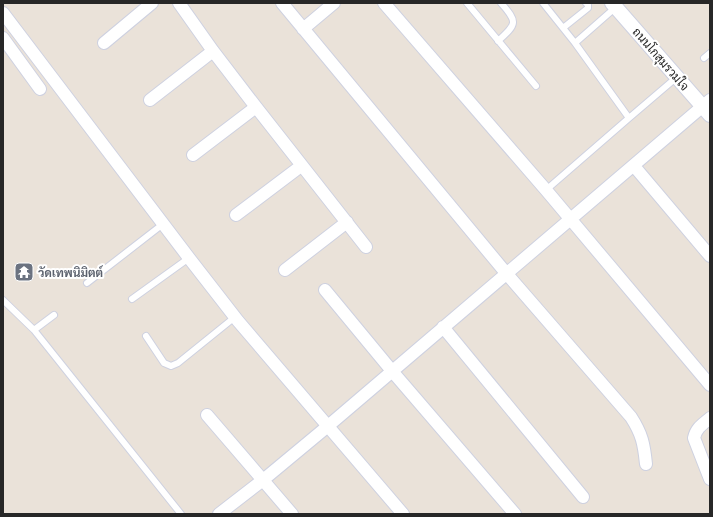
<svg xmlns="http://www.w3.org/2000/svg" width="713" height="517" viewBox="0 0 713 517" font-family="Cabin,Sarabun,sans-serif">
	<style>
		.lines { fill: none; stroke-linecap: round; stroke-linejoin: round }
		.service-casing { stroke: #ced1e0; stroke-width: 8 }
		.minor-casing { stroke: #ced1e0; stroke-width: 14 }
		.tertiary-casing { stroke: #ced1e0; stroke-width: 16 }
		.service { stroke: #fff; stroke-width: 6 }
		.minor { stroke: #fff; stroke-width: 12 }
		.tertiary { stroke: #fff; stroke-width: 14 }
		.labels { text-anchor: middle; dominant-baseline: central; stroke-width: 4; stroke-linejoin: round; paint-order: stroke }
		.street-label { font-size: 12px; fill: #272727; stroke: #fff }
		.worship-label { font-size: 12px; font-weight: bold; fill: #5b616d; stroke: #fff; text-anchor: start }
	</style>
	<rect width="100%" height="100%" fill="#eae2d9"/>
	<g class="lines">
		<g class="service-casing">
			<path id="service" d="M467,3l69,83
				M543,3l32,40
				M616,7l-41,36 54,75 48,-41
				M563,28l25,-20v-3l-2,-2
				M498,41c19,-17 20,-19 3,-38
				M704,58l6,-5
				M546,190l83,-72
				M87,283l76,-59
				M132,299l57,-41
				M3,300l31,30 147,184
				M34,330l20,-15
				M146,336l18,27 7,3 7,-3 57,-46"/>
		</g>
		<g class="minor-casing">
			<path id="minor" d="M179,3l34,48 43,56 110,140
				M282,3l224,270 125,144c11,17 13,27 15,47
				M384,3l162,187 164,195
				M3,13l186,245 49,63 165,193
				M303,29l31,-26
				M3,38l37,51
				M104,43l48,-40
				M150,100l63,-49
				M193,155l63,-48
				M634,166l76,90
				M236,215l65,-49
				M285,270l62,-48
				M325,290l67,81 123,143
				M443,327l140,170
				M207,415l85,99
				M710,418c-7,6 -14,10 -16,20l16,41
				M219,514l44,-34 65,-54 382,-326"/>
		</g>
		<g class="tertiary-casing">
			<path id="tertiary" d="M612,3l98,112"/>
		</g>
		<use href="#service" class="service"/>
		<use href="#minor" class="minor"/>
		<use href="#tertiary" class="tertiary"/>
	</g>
	<defs>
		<g id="temple-square" transform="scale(1)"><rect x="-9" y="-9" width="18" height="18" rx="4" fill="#6b7280" stroke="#fff"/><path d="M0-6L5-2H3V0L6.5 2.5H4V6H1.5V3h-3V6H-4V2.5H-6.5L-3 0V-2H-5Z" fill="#fff"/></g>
	</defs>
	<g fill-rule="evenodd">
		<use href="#temple-square" x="24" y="272"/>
	</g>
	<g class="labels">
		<g class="street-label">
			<text transform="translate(661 59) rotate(49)">ถนนโกสุมรวมใจ</text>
		</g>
		<g class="worship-label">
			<text x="38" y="272">วัดเทพนิมิตต์</text>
		</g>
	</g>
	<rect width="713" height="517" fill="none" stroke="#272727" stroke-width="8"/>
</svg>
